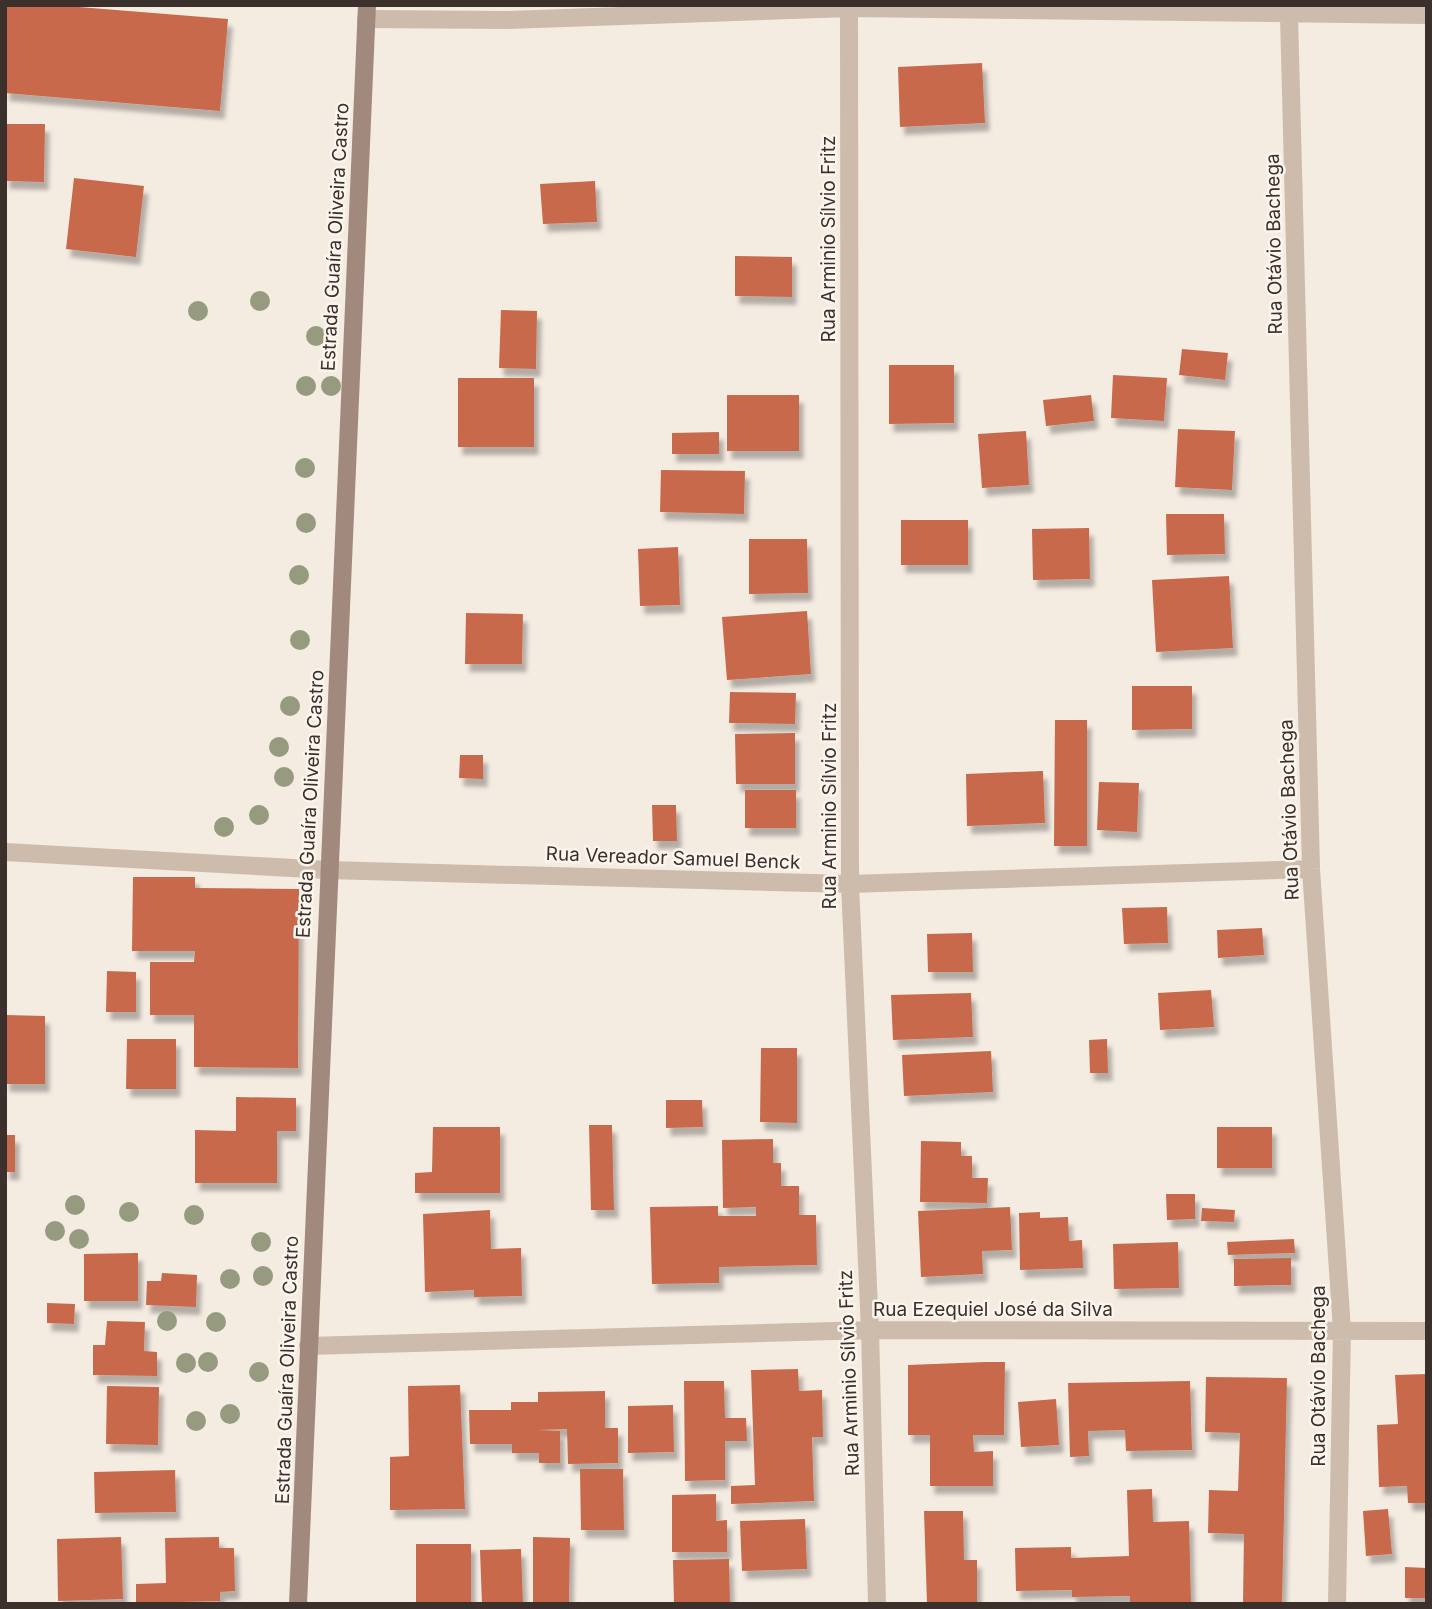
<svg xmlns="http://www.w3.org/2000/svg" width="1432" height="1609" viewBox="0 0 1432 1609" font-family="Inter,sans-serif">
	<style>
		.building { fill: #c8694b; filter: url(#shadow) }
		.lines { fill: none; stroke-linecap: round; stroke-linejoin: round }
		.street { stroke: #cdbbac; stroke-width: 18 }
		.secondary { stroke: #a18a7d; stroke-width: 18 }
		.tree { fill: #969b7f }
		.labels { text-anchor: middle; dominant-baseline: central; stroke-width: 5; stroke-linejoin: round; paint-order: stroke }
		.street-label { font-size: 19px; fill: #3b302b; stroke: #fbf5ee }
	</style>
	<defs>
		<filter id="shadow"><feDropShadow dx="4.5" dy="8" stdDeviation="2" flood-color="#0004"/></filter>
	</defs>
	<rect width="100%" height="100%" fill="#f4ebe1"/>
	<path class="building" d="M5,5h49l174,14 -8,92 -215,-18z
		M982,63l3,60 -85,4 -2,-60z
		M5,124h40l-1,58 -39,-1z
		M74,178l70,8 -8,71 -70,-8z
		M595,181l2,41 -54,2 -3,-40z
		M735,256l57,1v40l-57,-1z
		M501,310l36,1 -1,58 -37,-1z
		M1182,349l46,4 -3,27 -46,-5z
		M889,365h65v58l-65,1z
		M1113,375l54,3 -3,43 -53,-3z
		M458,378h76v69h-76z
		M727,395h72v56h-72z
		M1091,395l3,26 -48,5 -3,-26z
		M1178,429l57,2 -3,59 -57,-3z
		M1026,431l3,54 -47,3 -4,-54z
		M719,432v22h-47v-21z
		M661,470l84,1 -1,43 -84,-2z
		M1166,514h58l1,40 -58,1z
		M901,520h67v45h-67z
		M1089,528l1,51 -57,1 -1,-51z
		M749,539h58l1,54 -59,1z
		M678,547l2,58 -40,1 -2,-57z
		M1229,576l4,72 -77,4 -4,-72z
		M807,611l4,63 -84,6 -5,-63z
		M466,613l57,1 -1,50h-57z
		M1132,686h60v43l-60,1z
		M730,692l66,1 -1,31 -66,-1z
		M1055,720h32v126h-33z
		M795,733v51h-59l-1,-50z
		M460,755h23v24l-24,-1z
		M1043,771l2,52 -78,3 -1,-52z
		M1099,782l40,1 -2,49 -40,-2z
		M745,790h51v38h-51z
		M652,805h24l1,36h-24z
		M133,877h62v11l104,1 -1,179 -104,-1v-52h-44v-53h44l1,-11h-63z
		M1167,907l1,36 -44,1 -2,-36z
		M1262,928l2,27 -46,3 -1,-28z
		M972,933l1,39h-45l-1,-38z
		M107,971l29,1v40h-30z
		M1211,990l3,37 -54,3 -2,-37z
		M971,993l2,44 -80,3 -2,-45z
		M5,1015l40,1v68h-40z
		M127,1039h49v50h-50z
		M1107,1039l1,34h-18l-1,-33z
		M761,1048h36v75l-37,-1z
		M991,1051l2,41 -89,4 -2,-41z
		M236,1097l60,1v33h-19v52h-82v-53l41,1z
		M666,1100h36l1,27 -37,1z
		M589,1125h23l2,85h-23z
		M433,1127h67v66h-85v-20l17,-1z
		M1217,1127h55v41h-55z
		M5,1135h10v37h-10z
		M773,1139v24h8v23h18v29h17l1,50 -98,2v16l-67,1 -2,-77 68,-1v10h38v-9l-33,1 -1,-68z
		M921,1141l40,1v14h11v22h16l-1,25 -67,-1z
		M1166,1194h29v25l-28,1z
		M1010,1207l2,43 -30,1 1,23 -62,3 -3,-66z
		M1202,1208l33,2 -1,12 -33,-1z
		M490,1210l1,39 30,-1 1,48 -48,1v-7l-49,2 -2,-78z
		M1040,1212v6l28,-1 1,24 13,-1 1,28 -63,2 -1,-57z
		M1294,1239l1,14 -67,2 -1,-13z
		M1178,1242l1,46 -65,1 -1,-45z
		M138,1253v48h-54v-47z
		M1291,1258v27l-57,1v-27z
		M162,1273l35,2 -1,32 -50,-2 1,-24h14z
		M47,1303l28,1 -1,20 -27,-1z
		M107,1321l38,1 -1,29 13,1v24l-64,-1v-30h12z
		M986,1362h19l-1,73h-31l1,17 19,-1v35h-63v-51h-22v-70z
		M798,1369l1,22 23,-1 1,47h-11l2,64 -83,3v-18l24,-1 -4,-115z
		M1427,1374v129h-19l-1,-17 -28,1 -2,-62 21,-1 -3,-49z
		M1206,1377l81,1 -5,226h-39l1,-70 -36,-1 1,-43 29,1 2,-58 -35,-1z
		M684,1381h40l1,37h21l1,23h-22v39l-40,1z
		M1190,1381l2,69 -66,1 -1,-21 -37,1 1,25 -19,1 -2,-74z
		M460,1385l5,124 -75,1v-53l19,-1 -1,-70z
		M107,1386l52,1 -1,58 -52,-1z
		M605,1391v37h13v35l-50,1 -1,-35 -29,1 22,1v32h-21v-10h-27v-9h-42l-1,-34h42v-8h27v-10z
		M1056,1399l3,46 -38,2 -3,-45z
		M673,1405l1,47 -46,1v-47z
		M580,1469h43l1,61h-43z
		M175,1470l1,42 -81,1 -1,-41z
		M1152,1489l1,33 36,-1 2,82 -61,1v-8l-58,1v-7l-56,1 -1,-43 56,-1v11l58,-2 -2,-66z
		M716,1494v27l11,-1v32h-55v-57z
		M1388,1509l4,45 -26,2 -3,-45z
		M924,1511h39l1,49h13v44h-50z
		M805,1519l2,50 -65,2 -2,-50z
		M121,1537l2,62 -65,2 -1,-62z
		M219,1537v11h15l1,43 -15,1v9l-84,2v-19l30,-1 -1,-45z
		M533,1537l37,1 -1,66h-36z
		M416,1544h55v60h-55z
		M521,1549l2,55h-41l-2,-54z
		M729,1559l1,45h-56l-1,-44z
		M1405,1567l22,1v30h-22z"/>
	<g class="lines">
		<path class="street" d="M849,8l1,876 20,446 7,274
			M1289,15l22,854 31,461 -5,274
			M366,19l142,1 341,-12 578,7
			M5,852l323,18 522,14 461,-15
			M308,1346l562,-16 557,1"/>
		<path class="secondary" d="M298,1604l69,-1599"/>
	</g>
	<g class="tree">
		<circle cx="260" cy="301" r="10"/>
		<circle cx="198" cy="311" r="10"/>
		<circle cx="316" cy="336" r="10"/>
		<circle cx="306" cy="386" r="10"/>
		<circle cx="331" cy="386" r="10"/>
		<circle cx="305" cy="468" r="10"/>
		<circle cx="306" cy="523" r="10"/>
		<circle cx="299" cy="575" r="10"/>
		<circle cx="300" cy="640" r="10"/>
		<circle cx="290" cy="706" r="10"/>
		<circle cx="279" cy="747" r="10"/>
		<circle cx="284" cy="777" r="10"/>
		<circle cx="259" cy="815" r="10"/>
		<circle cx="224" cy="827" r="10"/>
		<circle cx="75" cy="1205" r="10"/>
		<circle cx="129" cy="1212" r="10"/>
		<circle cx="194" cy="1215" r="10"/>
		<circle cx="55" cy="1231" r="10"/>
		<circle cx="79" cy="1239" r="10"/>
		<circle cx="261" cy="1242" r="10"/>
		<circle cx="263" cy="1276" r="10"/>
		<circle cx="230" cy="1279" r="10"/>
		<circle cx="167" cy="1321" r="10"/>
		<circle cx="216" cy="1322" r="10"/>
		<circle cx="208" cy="1362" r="10"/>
		<circle cx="186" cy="1363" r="10"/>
		<circle cx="259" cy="1372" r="10"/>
		<circle cx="230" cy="1414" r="10"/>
		<circle cx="196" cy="1421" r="10"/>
	</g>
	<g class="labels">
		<g class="street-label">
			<text transform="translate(335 237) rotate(-87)">Estrada Guaíra Oliveira Castro</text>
			<text transform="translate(828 239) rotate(-90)">Rua Arminio Sílvio Fritz</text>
			<text transform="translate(1274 244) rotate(-91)">Rua Otávio Bachega</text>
			<text transform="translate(310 804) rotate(-87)">Estrada Guaíra Oliveira Castro</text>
			<text transform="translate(829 806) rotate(-90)">Rua Arminio Sílvio Fritz</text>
			<text transform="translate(1289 810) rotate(-92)">Rua Otávio Bachega</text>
			<text transform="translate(673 858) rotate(2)">Rua Vereador Samuel Benck</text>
			<text x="993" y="1309">Rua Ezequiel José da Silva</text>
			<text transform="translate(287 1370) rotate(-88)">Estrada Guaíra Oliveira Castro</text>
			<text transform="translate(849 1373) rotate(-92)">Rua Arminio Sílvio Fritz</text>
			<text transform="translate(1318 1376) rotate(-90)">Rua Otávio Bachega</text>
		</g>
	</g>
	<rect width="1432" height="1609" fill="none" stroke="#3b302b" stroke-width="14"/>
</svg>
